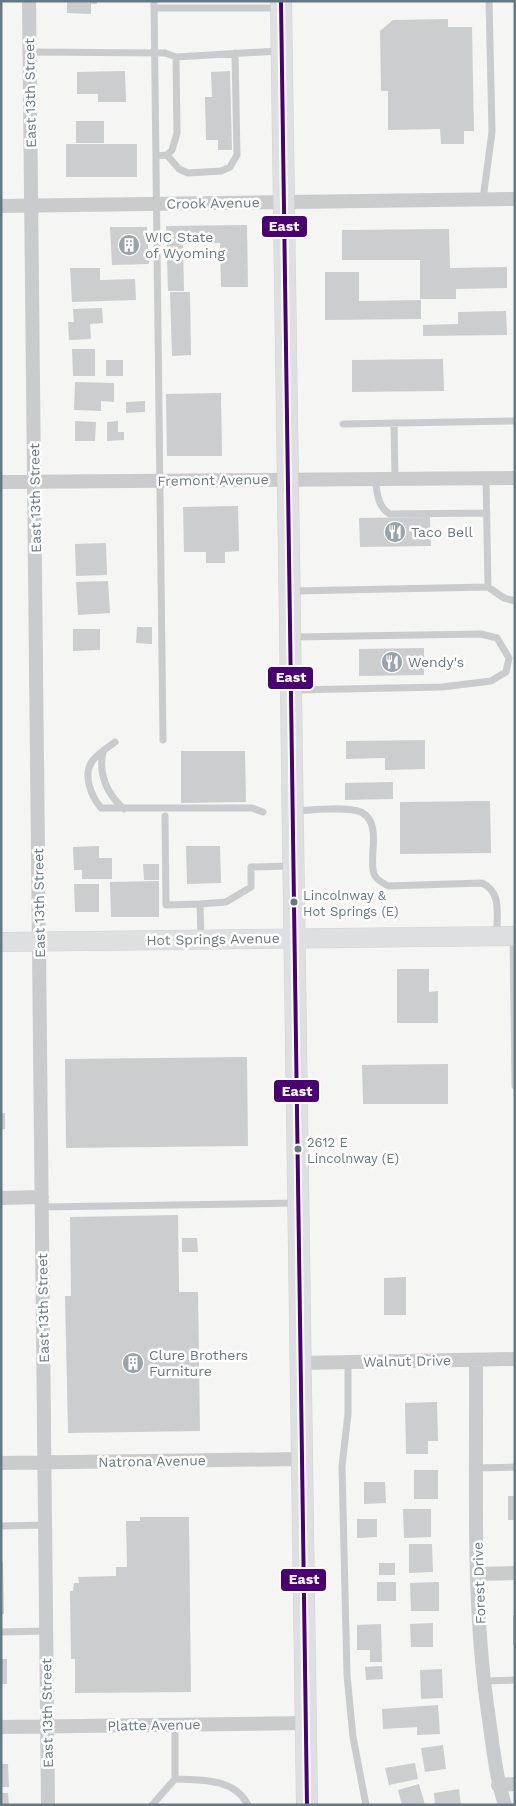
<svg xmlns="http://www.w3.org/2000/svg" width="516" height="1806" viewBox="0 0 516 1806" font-family="'Work Sans',sans-serif">
	<style>
		.building { fill: #cbcdce }
		.lines { fill: none; stroke-linecap: round; stroke-linejoin: round }
		.secondary-casing { stroke: #d2d3d4; stroke-width: 20 }
		.primary-casing { stroke: #d1d2d2; stroke-width: 22 }
		.lane { stroke: #cacbcc; stroke-width: 7 }
		.street { stroke: #cacbcc; stroke-width: 14 }
		.secondary { stroke: #dedfe0; stroke-width: 19 }
		.primary { stroke: #dedfe0; stroke-width: 21 }
		.bus-1-casing { stroke: #fff; stroke-width: 8 }
		.bus-1 { stroke: #4b0072; stroke-width: 4 }
		.bus-dot { fill: #667983; stroke: #fff; stroke-width: 2 }
		.labels { text-anchor: middle; dominant-baseline: central; stroke-width: 5; stroke-linejoin: round; paint-order: stroke }
		.bus-label { font-size: 13px; fill: #667983; stroke: #fff; text-anchor: start }
		.street-label { font-size: 14px; fill: #667983; stroke: #fff }
		.poi-label { font-size: 14px; fill: #667983; stroke: #fff; text-anchor: start }
		.line-badge { stroke: #fff; stroke-width: 2 }
		.badge-label { font-size: 14px; text-anchor: middle; font-weight: bold; fill: #fff }
	</style>
	<rect width="100%" height="100%" fill="#f5f5f4"/>
	<path class="building" d="M67,1h30v3h-6v10l-24,-1z
		M448,19v8h24l2,104h-10v13h-23l-1,-15 -52,1v-39h-7l-1,-60 13,-11z
		M125,71l1,31h-28v-8h-21v-22z
		M230,71l2,79h-14v-10h-12l-1,-43h7l-1,-25z
		M76,121h28v22h-28z
		M66,144h71v33h-71z
		M247,225l1,62h-27l-1,-44 -37,1 1,47h-16l-2,-65z
		M110,227h37l2,37 -37,1z
		M449,229l1,39 57,-1v21l-51,1v10h-36v-39h-78v-30z
		M70,268h30v12l35,-1 1,21 -64,2z
		M325,272h34v29l62,-1v19l-96,1z
		M170,292h20l1,63 -19,1z
		M102,308l1,15 -13,1 1,15 -22,1 -1,-18h6l-1,-13z
		M506,311l1,24 -84,1v-11l35,-1v-12z
		M72,349h23v27h-22z
		M443,359l1,32 -92,1v-32z
		M106,360h17v16h-17z
		M75,382l39,1v19l-13,-1v10l-27,-1z
		M221,393l1,63h-55l-1,-62z
		M145,401v11l-19,1v-11z
		M75,421l21,1 -1,19h-20z
		M118,421v11h6v8l-17,1v-19z
		M238,506l1,45 -14,1v11h-19v-11h-22l-1,-45z
		M430,517l1,29 -71,1 -1,-29z
		M106,543l1,32 -31,1 -1,-32z
		M108,581l2,32 -32,2 -2,-33z
		M137,627h15v17l-16,-1z
		M73,629h27v21l-27,1z
		M424,648v27l-65,1v-27z
		M425,740v29l-40,1v-12l-39,1v-18z
		M181,751h64l1,51 -65,1z
		M393,782v17l-48,1v-17z
		M490,801l1,52 -91,1v-52z
		M99,846v12h13v21h-30v-9h-8l-1,-23z
		M186,846h34l1,37 -34,1z
		M143,864h16v16h-15z
		M159,881v36h-48l-1,-35z
		M74,884h25v28h-24z
		M397,969h32v23l9,-1v32h-41z
		M247,1057l1,89 -182,2 -1,-89z
		M448,1064v40h-85l-1,-39z
		M1,1113h4v16h-4z
		M178,1215l1,77h19l2,139 -132,2 -3,-137h6l-1,-79z
		M182,1238h15l1,14h-16z
		M406,1277v38h-22v-37z
		M437,1402l1,39h-10v13h-22l-1,-51z
		M414,1470h24v29h-24z
		M364,1482h21l1,21 -22,1z
		M508,1496h7v24h-7z
		M403,1509h28v28l-27,1z
		M140,1517h49l2,175 -116,1v-34h-4l-1,-68h3l1,-8h5l-1,-6 38,-1v-9h11l-1,-46h14z
		M357,1519h20v18l-20,1z
		M409,1544h23l1,28 -24,1z
		M1,1562h2l1,52h-3z
		M379,1563h16v12h-16z
		M377,1582h19v19h-19z
		M439,1582v29h-28l-1,-28z
		M513,1615h2v30h-2z
		M433,1623v24h-22l-1,-23z
		M381,1624l1,38h-12v-12h-13v-25z
		M1,1659h6v25h-6z
		M382,1666l1,13 -17,1 -1,-13z
		M442,1669l1,29 -22,1 -1,-29z
		M438,1705l2,29 -23,1v-8l-34,2 -1,-20z
		M443,1745l3,24 -21,3 -4,-24z
		M415,1763l3,16 -29,6 -4,-17z
		M1,1764h7l1,23h-8z
		M419,1784l6,21h-23l-4,-15z
		M459,1789l2,16h-26l-1,-12z
		M1,1793h7l1,12h-8z"/>
	<g class="lines">
		<g class="secondary-casing">
			<path id="secondary" d="M1,942l514,-6"/>
		</g>
		<g class="primary-casing">
			<path id="primary" d="M281,1l26,1804"/>
		</g>
		<path class="lane" d="M154,1l9,739
			M154,8h124
			M30,52l135,1 11,4 102,-6
			M167,155l12,14 9,4 33,-2 9,-4 7,-12 -2,-102
			M156,156l11,-1 5,-5 5,-17 -1,-76
			M483,199l9,-67 -3,-131
			M394,423l1,55
			M343,424l172,-3
			M375,478c2,13 2,29 15,36l97,-1
			M488,587l16,11 11,3
			M293,591l195,-4 -2,-109
			M293,637l188,-3 16,4 12,20 -3,14 -15,9 -49,6 -148,3
			M115,742c-7,5 -16,11 -22,18 -11,14 -2,36 8,48h151l11,4
			M103,752c-5,22 4,42 21,57
			M295,811c16,-1 52,-5 66,1 22,11 7,44 13,62 2,6 9,9 14,12l94,-3c21,10 14,32 15,52
			M165,816l1,89 34,-1 1,34
			M200,904l26,-2 25,-15v-20l39,-1
			M513,936l2,150
			M42,1207l255,-4
			M348,1362v52l-6,52 5,209 6,62 13,68
			M477,1468l38,-1
			M1,1526l44,-1
			M1,1632l45,-1
			M483,1681l32,-1
			M175,1779c26,1 59,-1 73,26
			M152,1805l23,-26v-55"/>
		<path class="street" d="M29,1l19,1804
			M1,206l514,-7
			M1,482l514,-4
			M1,1198l41,-1
			M476,1360c1,119 -5,241 13,359 4,29 7,58 16,86
			M300,1363l215,-4
			M1,1463l301,-4
			M477,1574l38,-1
			M1,1727l305,-4
			M498,1785l17,-1"/>
		<use href="#secondary" class="secondary"/>
		<use href="#primary" class="primary"/>
		<g class="bus-1-casing">
			<path id="bus-1" d="M281,1l26,1804"/>
		</g>
		<use href="#bus-1" class="bus-1"/>
	</g>
	<defs>
		<g id="building-disc" transform="scale(1.125)"><circle r="9.5" fill="#98a4ab" stroke="#fff"/><path d="M-4-6H4V6H1V3H-1V6H-4ZM-2.5-4.3h1.7v1.8h-1.7ZM.8-4.3h1.7v1.8H.8ZM-2.5-1h1.7V.8h-1.7ZM.8-1h1.7V.8H.8Z" fill="#fff"/></g>
		<g id="restaurant-disc" transform="scale(1.125)"><circle r="9.5" fill="#98a4ab" stroke="#fff"/><path d="M-5-6h1v4h1v-4h1v4h1v-4h1v5L-1.5 .5V6h-2V.5L-5-1ZM5-6V6H3V1.5H1.5Q1.5-4 5-6Z" fill="#fff"/></g>
	</defs>
	<g fill-rule="evenodd">
		<use href="#building-disc" x="129" y="245"/>
		<use href="#restaurant-disc" x="395" y="532"/>
		<use href="#restaurant-disc" x="392" y="662"/>
		<use href="#building-disc" x="133" y="1363"/>
	</g>
	<g class="bus-dot">
		<circle cx="294" cy="902" r="4.5"/>
		<circle cx="298" cy="1149" r="4.5"/>
	</g>
	<g class="labels">
		<g class="bus-label">
			<text x="303" y="895">Lincolnway &amp;<tspan x="303" dy="16">Hot Springs (E)</tspan></text>
			<text x="307" y="1142">2612 E<tspan x="307" dy="16">Lincolnway (E)</tspan></text>
		</g>
		<g class="street-label">
			<text transform="translate(30 93) rotate(-91)">East 13th Street</text>
			<text transform="translate(213 203) rotate(-1)">Crook Avenue</text>
			<text transform="translate(213 480) rotate(-1)">Fremont Avenue</text>
			<text transform="translate(35 498) rotate(-91)">East 13th Street</text>
			<text transform="translate(39 903) rotate(-91)">East 13th Street</text>
			<text transform="translate(213 939) rotate(-1)">Hot Springs Avenue</text>
			<text transform="translate(43 1308) rotate(-91)">East 13th Street</text>
			<text transform="translate(407 1361) rotate(-1)">Walnut Drive</text>
			<text transform="translate(152 1461) rotate(-1)">Natrona Avenue</text>
			<text transform="translate(479 1583) rotate(-92)">Forest Drive</text>
			<text transform="translate(47 1713) rotate(-91)">East 13th Street</text>
			<text transform="translate(154 1725) rotate(-1)">Platte Avenue</text>
		</g>
		<g class="poi-label">
			<text x="145" y="237">WIC State<tspan x="145" dy="16">of Wyoming</tspan></text>
			<text x="411" y="532">Taco Bell</text>
			<text x="408" y="662">Wendy's</text>
			<text x="149" y="1355">Clure Brothers<tspan x="149" dy="16">Furniture</tspan></text>
		</g>
	</g>
	<g class="line-badge">
		<rect x="261" y="215" width="47" height="23" rx="5" fill="#4b0072"/>
		<rect x="267" y="666" width="47" height="24" rx="5" fill="#4b0072"/>
		<rect x="273" y="1079" width="47" height="24" rx="5" fill="#4b0072"/>
		<rect x="280" y="1568" width="47" height="24" rx="5" fill="#4b0072"/>
	</g>
	<g class="badge-label">
		<text x="284" y="231">East</text>
		<text x="291" y="682">East</text>
		<text x="297" y="1096">East</text>
		<text x="304" y="1584">East</text>
	</g>
	<rect width="516" height="1806" fill="none" stroke="#667983" stroke-width="5"/>
</svg>
